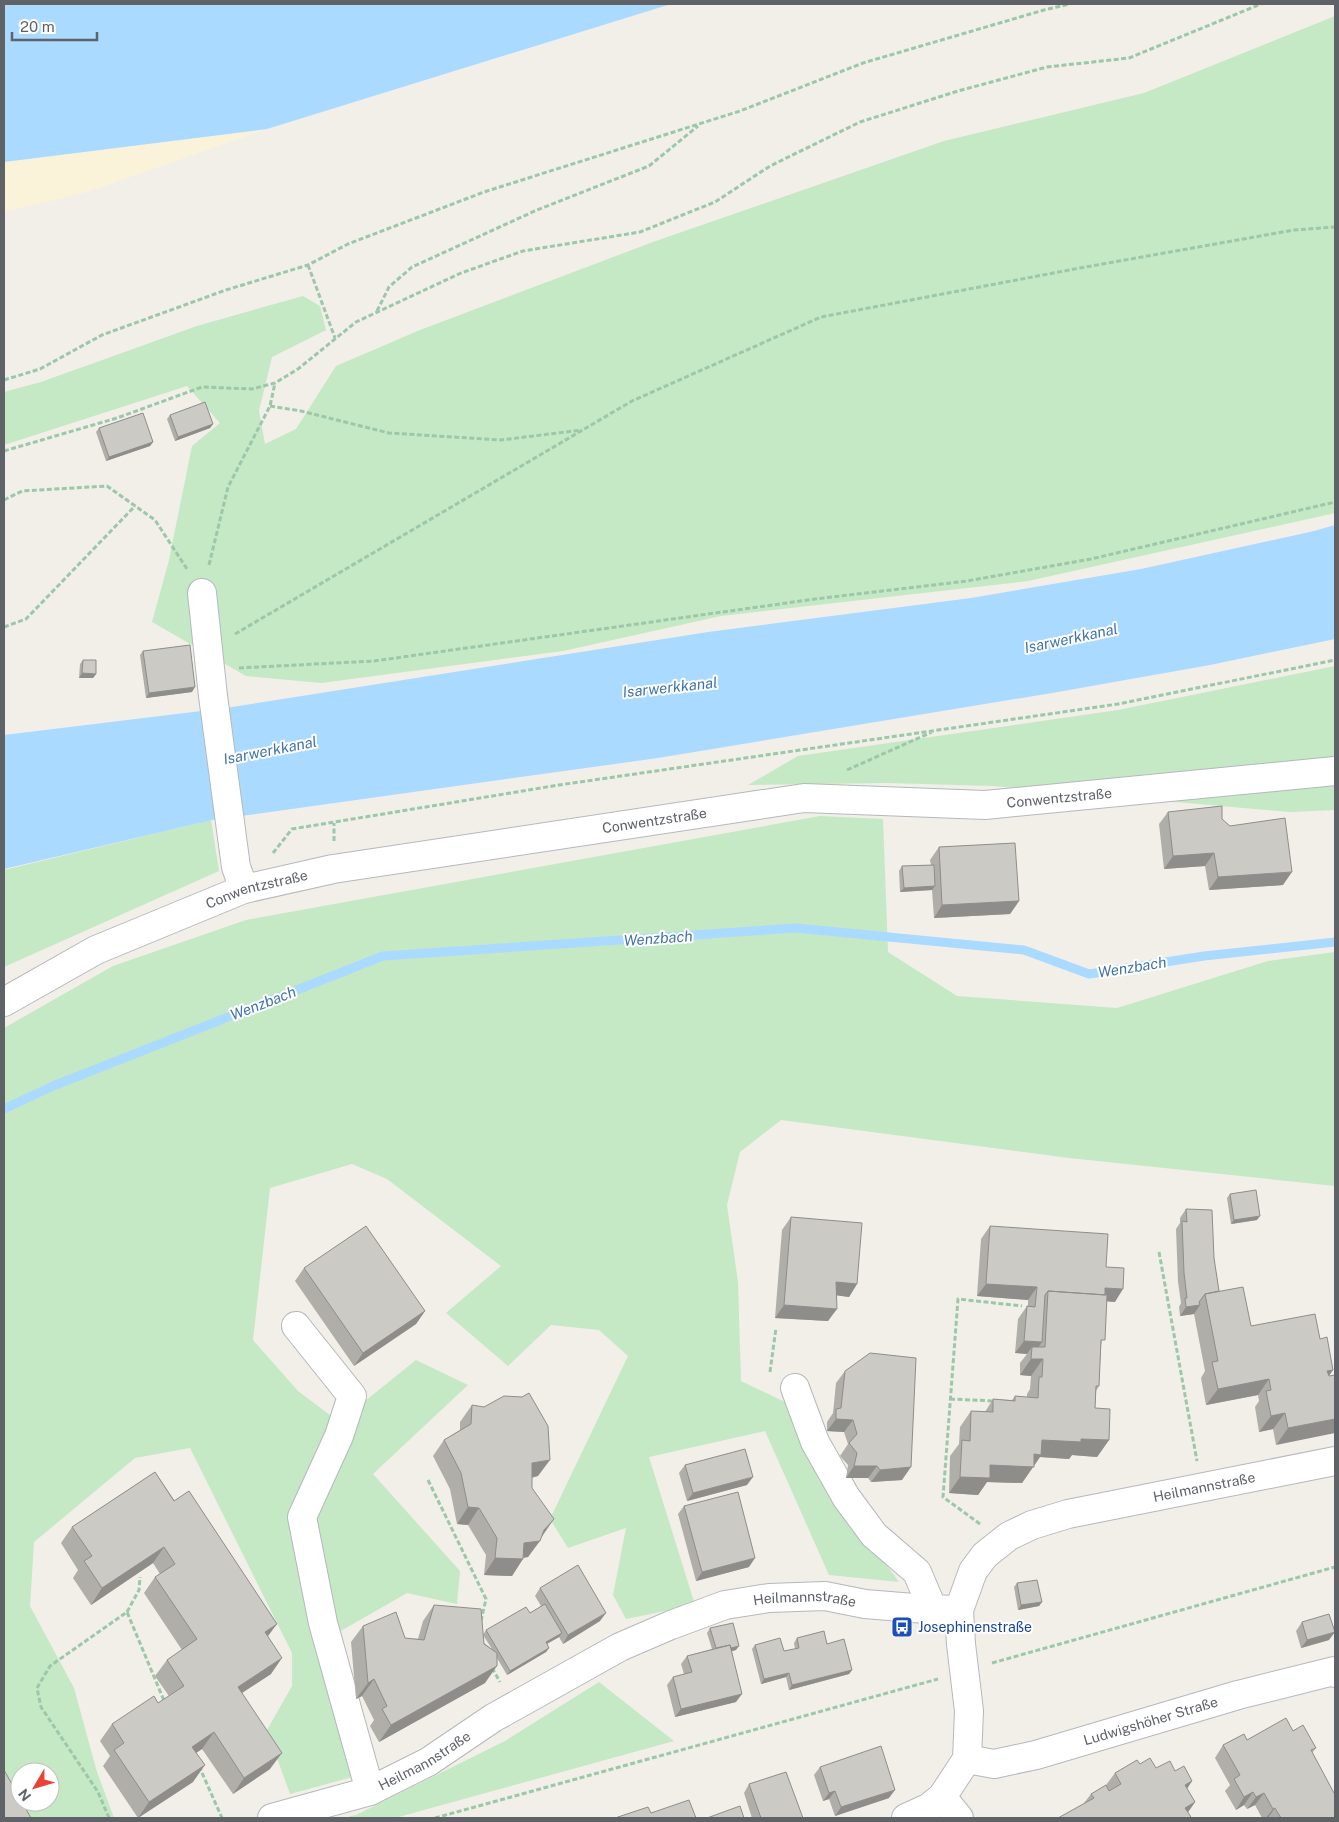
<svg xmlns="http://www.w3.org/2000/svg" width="1339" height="1822" viewBox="0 0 1339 1822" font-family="'Public Sans',sans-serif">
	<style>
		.green { fill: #c5e8c5; fill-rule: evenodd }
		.sand { fill: #fbf3d9 }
		.water { fill: #aadaff }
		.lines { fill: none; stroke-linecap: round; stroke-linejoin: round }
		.stream { stroke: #aadaff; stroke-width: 9 }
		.minor-casing { stroke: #b5b8bc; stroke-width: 30 }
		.path { stroke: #9cc7a9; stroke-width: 3; stroke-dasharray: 5 2.5; stroke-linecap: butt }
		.minor { stroke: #fff; stroke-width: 28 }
		.wall { fill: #afaea9 }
		.shaded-wall { fill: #8f8d8a }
		.building { fill: #cccac5; stroke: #8f8d8a }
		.labels { text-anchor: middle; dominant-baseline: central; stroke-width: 4; stroke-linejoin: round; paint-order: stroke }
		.street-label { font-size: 14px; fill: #5f6368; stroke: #fff }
		.transit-label { font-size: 14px; fill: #164399; stroke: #fff; text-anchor: start }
		.water-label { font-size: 15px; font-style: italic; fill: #4174aa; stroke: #fff }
	</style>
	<rect width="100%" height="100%" fill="#f1efe8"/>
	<path class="green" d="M1335,16v497l-307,68 -307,35 -158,35 -242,32 -75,-7 -94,-54 17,-62 23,-114 28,-23 -33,-37 -183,59v-53l37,-10 156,-56 106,-30 17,10 6,24 -54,27 -13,54 6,33 31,-15 40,-63 84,-36 233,-88 291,-101 200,-48z
		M1335,666v144l-45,2 -297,-26 -105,-3 -140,2 50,-29 320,-46z
		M820,816l63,3 5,133 69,44 160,12 151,-47 67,-9v234l-266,-28 -288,-38 -41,32 -13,53 11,77 3,99 50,24 63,116 45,61 -70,-7 -64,-144 -116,26 46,148 -69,14 -13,-24 13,-67 -58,20 -18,-29 78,-163 -29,-26 -48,-5 -43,41 -62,-53 55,-47 -114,-87 -35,-15 -82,24 -17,152 45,51 41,31 77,-62 52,25 -95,89 87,97 -3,33 -50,-11 -89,51 38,132 -66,18 -23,-64 25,-44v-33l-102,-205 -55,10 -101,84 -4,64 44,82 23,84 17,46h-89l-21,-35v-755l109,-62 133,-46zM20,1772h30v30h-30z
		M211,820l8,51 -215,96v-97z
		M599,1682l75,59 -279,77h-52l13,-3 149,-74z"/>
	<path class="sand" d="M267,129l-180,63 -83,20v-50z"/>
	<path class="water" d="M4,4h667l-404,125 -263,33z
		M1335,525v114l-125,26 -158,28 -394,65 -446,62 -208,49v-134l222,-27 482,-76 263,-34 170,-29 173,-38z"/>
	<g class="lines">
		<path class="stream" d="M4,1109l49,-23 330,-130 413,-28 228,22 65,24 115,-18 131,-14"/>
		<g class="minor-casing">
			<g id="minor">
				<path d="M202,593l11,103 23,171 8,22"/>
				<path id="s1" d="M4,1002l92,-52 148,-61 89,-20 471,-71 181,7 350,-34"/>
				<path d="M296,1326l56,70 -13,40 -37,81 21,106 47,168"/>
				<path d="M795,1388l20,54 31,55 28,38 43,37 16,38"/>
				<path id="s2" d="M967,1759l27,5 42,-9 202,-60 96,-24 1,2"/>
				<path d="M942,1797l17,21"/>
				<path id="s3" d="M272,1818l98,-27 58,-29 65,-44 127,-71 51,-22 54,-20 44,-7 56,-2 40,8 61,5 33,1"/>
				<path id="s4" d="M906,1818l22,-10 14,-11 25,-38 2,-48 -8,-67 -2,-34 14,-39 12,-16 24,-19 23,-11 36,-11 267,-53"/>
			</g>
		</g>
		<path class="path" d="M308,265l27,73
			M377,311l12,-24 23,-20 125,-57 112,-44 49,-40
			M4,380l36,-11 62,-34 124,-45 82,-25 40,-21 136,-52 256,-81 123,-48 181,-53 26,-6
			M270,406l31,5 88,22 112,7 81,-10
			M4,451l113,-33 85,-31 50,2 23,-6 23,-14 58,-47 105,-49 62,-22 117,-19 75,-30 55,-36 90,-44 98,-31 89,-24 82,-9 132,-54
			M4,500l18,-9 85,-5 48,34 32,49
			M209,565l19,-78 42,-81 5,-23
			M4,627l22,-8 109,-113
			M235,634l397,-233 189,-84 259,-49 214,-38 41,-3
			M239,668l135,-7 441,-62 152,-18 124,-22 244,-57
			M847,770l85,-38
			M334,841v-18
			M273,853l19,-24 267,-44 559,-81 217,-44
			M1159,1252l38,209
			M770,1372l6,-44
			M950,1399l45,2
			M428,1480l58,119 -5,22
			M980,1524l-37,-27 15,-198 64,7
			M127,1612l12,-22 1,-13
			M992,1663l343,-96
			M492,1668l8,14
			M199,1766l23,52
			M109,1818l-11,-26 -57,-85 -4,-19 13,-22 77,-54 38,91
			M435,1818l503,-139"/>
		<use href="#minor" class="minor"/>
	</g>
	<path class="wall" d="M170,415l43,9 -3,4 -35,13 -8,-22z
		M99,428l54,14 -3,4 -44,15 -10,-29z
		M143,651l49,41 -46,6 -6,-43z
		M83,660l13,14 -3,4h-14l1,-14z
		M1168,812l54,7 61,66 -74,5 -4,-24 -41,3 -5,-45z
		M939,847l80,54 -9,13 -76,4 -2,-28 -32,2 -1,-21 3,-5 29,-1 -1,-5z
		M1230,1194l27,26 -26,4 -4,-26z
		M1186,1209l28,49 5,33 32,35 69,13 13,31 -57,75 -3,-16 -14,3 -4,-25 4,-6 -1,-6 -52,10 -5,-27 4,-7 -11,-57 -14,2 -1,-9 2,-4 -3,-21 -2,-53 4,-6v-5z
		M791,1217l66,67 -8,13 -13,-2 -8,26 -53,-3 7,-88z
		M990,1226l116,41 9,35 -8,-1 -6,45 -2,40 -3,5 -1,17 14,32 -12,17 -25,-2 -3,4 -29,-2 -18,26 -35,-1 -9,13 -29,-2 1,-37 9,-12 1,-17 11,-16 14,1 8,-13 19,1 3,-4 12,1v-3l3,-5 1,-13 -11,-1v-12l7,-9 -12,-1 3,-34 9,-13h1v-6l-51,-4 4,-57z
		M304,1268l121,43 -9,13 -62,42 -59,-85z
		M845,1371l57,109 -31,2 -3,-4h-22l2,-13 -8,-9 8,-12 -4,-12 -17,-1v-9l6,-9 3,-30z
		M472,1405l66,71 -6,2v10l11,47 -15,22 -5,1 -11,18 -28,-1 2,-20 -18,-30 -11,-1 -7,-35 -17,-33 11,-16 16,-10v-8z
		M685,1465l62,20 -60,16 -8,-28z
		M155,1472l113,164 3,38 -29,19 28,76 -37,25 -31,-45 -6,4 -3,29 -55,36 -35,-52 7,-10 -10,-15 12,-17 46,-21 11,-7 -14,-20 12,-16 15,-10 -38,-57 11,-16 5,-3 -7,-11 -62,42 -18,-27 5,-8 -17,-27 11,-16z
		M684,1506l65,61 -53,14 -18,-67z
		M1017,1583l25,19 -3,4 -21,4 -4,-23z
		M540,1588l60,33 -37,23 -4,-7 -12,7 2,4 -3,4 -39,23 -10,-17 -12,25 -106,59 -9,-16 4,-6 -12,-24 -6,3 -5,-57 12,-16 42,12 13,1 5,-18 11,-16 58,44 -9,-14 3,-5 44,-17 11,-7 -6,-10z
		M1302,1622l27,18 -28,8 -5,-17z
		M710,1628l26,22 -4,1 4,51 -61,15 -8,-32 6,-8 11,-3 -3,-10 6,-8 25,-7 -5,-16z
		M797,1638l30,6 25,26 -3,4 -60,16 -3,-13 -25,7 -9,-35 3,-4 29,6 11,-2 -1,-6z
		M1293,1731l23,17 -4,5 23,65h-73l-7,-13 -8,4 -3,-4 -8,5 -11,-19 5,-6 -15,-27 8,-13z
		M1140,1764l16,4 19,3 17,10 -5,8 8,13 -7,10 -104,-9 7,-9 15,-9 9,-12z
		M820,1767l69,31 -54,18 -6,-17 -6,2 -9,-26z
		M749,1784l54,34h-51l-8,-25z"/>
	<path class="shaded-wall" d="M213,424l-3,4 -35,13 3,-4z
		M153,442l-3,4 -44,15 3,-4z
		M82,673l14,1 -3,4h-14z
		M195,687l-3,5 -46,6 3,-5z
		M1214,853l-9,13 -41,3 9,-13z
		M1292,872l-9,13 -74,5 9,-13z
		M935,886l-3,4 -32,2 4,-4z
		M1019,901l-9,13 -76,4 8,-13z
		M1260,1216l-3,4 -26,4 3,-4z
		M836,1282l21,2 -8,13 -22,-3z
		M986,1284l51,3 -9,13 -51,-4z
		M1105,1288l18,1 -8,13 -12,-1z
		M784,1305l53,4 -9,12 -53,-3z
		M1200,1305l-6,9 -14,2 6,-9z
		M425,1311l-9,13 -62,42 9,-13z
		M1024,1341l18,1 -9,13 -1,-8 -5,7 -12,-1z
		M1031,1359h12l-12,17 -11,-1z
		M1333,1370l-11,16 5,-15z
		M1269,1379l-11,16 -52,10 12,-16z
		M1285,1413l-12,16 -14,3 12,-16z
		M836,1419l17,1 -9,12 -17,-1z
		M1335,1419v14l-59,12 12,-17z
		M1081,1439l28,1 -12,17 -25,-2 -3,4 -29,-2 -18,26 -35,-1 -9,13 -29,-2 11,-16 30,-12 52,-25z
		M550,1460l-12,16 -18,3 12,-16z
		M854,1466h23l-9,12h-22z
		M911,1467l-9,13 -31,2 9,-12z
		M753,1477l-6,8 -60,16 6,-8z
		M468,1507l11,1 -11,17 -11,-1z
		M554,1519l-11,16 -6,6h3l-12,16 -16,2h11l-11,17 -28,-1 11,-17 29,-15 20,-13z
		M164,1547l-11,16 -62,42 11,-17z
		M755,1558l-6,9 -53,14 6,-9z
		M1042,1602l-3,4 -21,4 3,-5z
		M606,1613l-6,8 -37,23 5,-9z
		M277,1624l-12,16v-8z
		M1335,1632l-6,8 -28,8 6,-8z
		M562,1633l-3,4 -16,9 3,-4z
		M739,1646l-3,4 -23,6 3,-4z
		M549,1648l-3,4 -39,23 3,-4z
		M282,1658l-11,16 -45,29 12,-16z
		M497,1666l-12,17 -106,59 12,-17z
		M852,1670l-3,4 -60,16 3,-5z
		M789,1673l-3,4 -25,7 3,-5z
		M374,1679l-12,17 -6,3 12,-16z
		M742,1694l-6,8 -61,15 6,-8z
		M214,1732l-12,17 -21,14 11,-16z
		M282,1753l-12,16 -37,25 11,-16z
		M205,1765l-12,17 -55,36 11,-16z
		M1192,1781l-11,16 4,-12z
		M895,1790l-6,8 -54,18 6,-9z
		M835,1791l-6,8 -6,2 6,-8z
		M1253,1792l-9,13 -8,5 8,-13z
		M1264,1793l-9,12 -8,4 9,-12z
		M1195,1802l-11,16 1,-10z
		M1275,1808l-7,10h-2l7,-9z"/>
	<path class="building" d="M205,402l8,22 -35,13 -8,-22z
		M143,413l10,29 -44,15 -10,-29z
		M190,645l5,42 -46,6 -6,-42z
		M83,660h13v14l-14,-1z
		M1222,806v13l8,7 55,-8 7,54 -74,5 -4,-24 -41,3 -5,-44z
		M1015,843l4,58 -77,4 -3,-58z
		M934,865l1,21 -31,2 -2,-22z
		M1256,1190l4,26 -26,4 -4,-26z
		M1186,1209l26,1 2,48 5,33 -14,3 -6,8 1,3 -14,2 -1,-9h2l-3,-25 -2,-52 5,1z
		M791,1217l71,6 -5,61 -21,-2 1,27 -53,-4z
		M366,1226l59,85 -62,42 -59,-85z
		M990,1226l118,8 -2,33 18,1 -1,21 -18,-1v7l-57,-4 -3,4 -3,47 -18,-1 3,-35 8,1 2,-20 -51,-3z
		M1243,1287l8,39 64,-12 5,25 7,-2 6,33 -6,1 2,5 6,-1v44l-47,9 -3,-15 -14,3 -5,-25 5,-1 -2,-11 -51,10 -6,-27 6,-1 -13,-67z
		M1048,1291l59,4 -2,45h-4l-2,46h-3l-1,22 15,1 -1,31 -28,-1v3l-39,-2 -1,15 -7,-1v13l-44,-2v13l-30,-1 2,-37 8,1 1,-30 22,1v-13l22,2v-5l23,2 1,-21h3l1,-18h-12l1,-12h13z
		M870,1353l46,5 -5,109 -31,3 -3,-4h-23l3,-13 -8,-10 8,-9 -4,-14 -17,-1v-10l5,-1 4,-37z
		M529,1393l19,33 2,34 -18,3v25l22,31 -10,11 -4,11 -16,2 -1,16 -28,-1 2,-20 -18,-30 -11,-1 -7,-34 -17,-33 27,-16 1,-19 12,2 20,-11 18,1z
		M745,1449l8,28 -60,16 -8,-28z
		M155,1472l19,29 15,-10 88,133 -12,8 17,26 -44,29 44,66 -38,25 -30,-46 -22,15 13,18 -56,37 -35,-52 10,-7 -12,-19 42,-28 4,7 26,-17 -17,-26 30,-21 -42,-62 20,-13 -11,-17 -62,41 -18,-27 8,-5 -20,-29z
		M738,1492l17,66 -53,14 -18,-66z
		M578,1565l28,48 -38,22 -28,-47z
		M1037,1580l5,22 -21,3 -4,-22z
		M545,1604l17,29 -16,9 3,6 -39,23 -24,-41 40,-23 4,6z
		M434,1605l47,4 3,35 13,9v13l-106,59 -9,-16 5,-3 -13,-27 -6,4 -5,-57 33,-14 9,26 19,2z
		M1329,1614l6,18 -28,8 -5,-18z
		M733,1623l6,23 -8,2 -1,-3 -14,3 -6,-20z
		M824,1631l3,13 17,-5 8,31 -60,15 -3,-12 -25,6 -9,-34 25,-7 4,13 15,-3 -2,-10z
		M730,1645l12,49 -61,15 -8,-32 19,-5 -5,-16z
		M1286,1718l7,13 10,-6 13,23 -5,2 23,43h1v25h-54l-6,-10 -2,1 -9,-16 -8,4 -3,-5 -9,5 -10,-18 6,-4 -17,-30 21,-11 3,6z
		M881,1746l14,44 -54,17 -6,-16 -6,2 -9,-26z
		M1150,1758l6,10 14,-7 5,10 9,-5 8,15 -7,4 10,17 -10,6 6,9 -2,1h-131l36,-20 -3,-4 15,-9 3,6 12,-7 -6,-11 22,-13 3,4z
		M4,1770l16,28v4h2l9,16h-27z
		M786,1772l17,46h-42l-12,-34z
		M689,1800l7,18h-81l33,-11 3,6z
		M740,1806l4,12h-37z"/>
	<defs>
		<g id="bus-square" transform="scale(1.125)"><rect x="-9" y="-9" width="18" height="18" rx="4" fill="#1a4fb4" stroke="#fff"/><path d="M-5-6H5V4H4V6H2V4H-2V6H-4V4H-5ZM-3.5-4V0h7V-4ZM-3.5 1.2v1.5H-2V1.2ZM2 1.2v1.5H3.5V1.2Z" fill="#fff"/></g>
	</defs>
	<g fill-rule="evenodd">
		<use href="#bus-square" x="902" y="1627"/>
	</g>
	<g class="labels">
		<g class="street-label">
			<text stroke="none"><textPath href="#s1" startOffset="1089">Conwentzstraße</textPath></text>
			<text stroke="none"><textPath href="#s1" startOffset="682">Conwentzstraße</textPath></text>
			<text stroke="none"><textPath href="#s1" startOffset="278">Conwentzstraße</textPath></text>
			<text stroke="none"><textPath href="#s4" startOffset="531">Heilmannstraße</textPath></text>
			<text stroke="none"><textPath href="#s3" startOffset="584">Heilmannstraße</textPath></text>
			<text stroke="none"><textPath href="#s2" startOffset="190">Ludwigshöher Straße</textPath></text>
			<text stroke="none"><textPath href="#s3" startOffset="164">Heilmannstraße</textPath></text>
		</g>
		<g class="transit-label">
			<text x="918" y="1627">Josephinenstraße</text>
		</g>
		<g class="water-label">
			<text transform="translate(1071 638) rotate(-12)">Isarwerkkanal</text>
			<text transform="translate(670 687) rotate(-6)">Isarwerkkanal</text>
			<text transform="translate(270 750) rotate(-11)">Isarwerkkanal</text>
			<text transform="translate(658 938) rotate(-4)">Wenzbach</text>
			<text transform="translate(1132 967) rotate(-9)">Wenzbach</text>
			<text transform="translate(263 1003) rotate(-21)">Wenzbach</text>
		</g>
	</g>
	<rect width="1339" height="1822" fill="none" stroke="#5f6368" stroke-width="10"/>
	<g transform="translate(35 1787) rotate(232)"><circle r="24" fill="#ffffff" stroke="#bfc1c3"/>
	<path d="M0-4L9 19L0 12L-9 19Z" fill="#ea4335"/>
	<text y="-8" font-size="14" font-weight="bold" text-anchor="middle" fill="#5f6368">N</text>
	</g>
	<path d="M12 32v8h85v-8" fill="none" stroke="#5f6368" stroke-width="2.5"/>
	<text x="20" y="32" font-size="15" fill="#5f6368" stroke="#ffffff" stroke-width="4" paint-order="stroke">20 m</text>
</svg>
